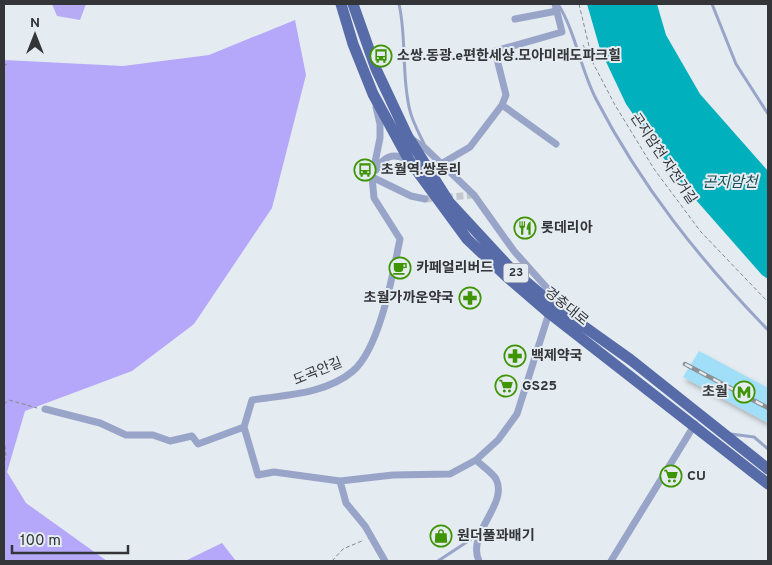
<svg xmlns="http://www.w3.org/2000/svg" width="772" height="565" viewBox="0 0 772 565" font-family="Overpass,'Noto Sans KR',sans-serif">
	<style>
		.green { fill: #b7abf5 }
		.forest { fill: #b5a7fa }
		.water { fill: #00b0bc }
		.building { fill: #a1def7; filter: url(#shadow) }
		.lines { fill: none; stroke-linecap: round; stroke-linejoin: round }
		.street-tunnel { stroke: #c1c7cc; stroke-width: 7; stroke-dasharray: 7 3.5; stroke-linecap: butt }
		.path { stroke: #85898d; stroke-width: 1; stroke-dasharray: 4 2.5; stroke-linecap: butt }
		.lane { stroke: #99a5c8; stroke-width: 3 }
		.street { stroke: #99a5c8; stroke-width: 7 }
		.primary { stroke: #576ba8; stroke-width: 11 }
		.rail-casing { stroke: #8b9094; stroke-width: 4.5 }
		.rail { stroke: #e4ebf1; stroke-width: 2.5; stroke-dasharray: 8; stroke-linecap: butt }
		.labels { text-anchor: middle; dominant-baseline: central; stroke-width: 4; stroke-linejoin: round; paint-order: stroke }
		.shield { fill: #e4ebf1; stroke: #686c70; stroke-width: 1 }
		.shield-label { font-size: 12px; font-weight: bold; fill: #333538 }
		.poi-label { font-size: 14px; font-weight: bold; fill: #333538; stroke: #e4ebf1; text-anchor: start }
		.street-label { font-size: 14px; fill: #333538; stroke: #e4ebf1 }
		.water-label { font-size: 15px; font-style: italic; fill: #165156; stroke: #e4ebf1 }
	</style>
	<defs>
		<filter id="shadow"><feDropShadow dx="2.5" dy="4" stdDeviation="2.5" flood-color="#0004"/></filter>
	</defs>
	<rect width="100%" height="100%" fill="#e4ebf1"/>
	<path class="green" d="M52,4h34l-6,16 -23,-4z"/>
	<path class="forest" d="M295,20l11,55 -34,133 -78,116 -62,47 -107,40 -18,61 19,31 81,58h-103v-501l119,6 86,-11z
		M222,543l14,18h-51z"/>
	<path class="water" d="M587,4h70l9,31 34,59 68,77v108l-6,-4 -81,-92 -55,-79 -26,-55z"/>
	<path class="building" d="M699,351l69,37v35l-85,-46z"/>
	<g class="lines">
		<path class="street-tunnel" d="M425,199l49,-4"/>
		<path class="path" d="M579,4l14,59 22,42 39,64 47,63 67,70
			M583,45l9,16
			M4,66l3,-2
			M4,404l5,-4 28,8
			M4,439l2,16 -2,8
			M332,561l11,-12 21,-9"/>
		<path class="lane" d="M399,4c8,35 2,72 11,107 3,12 10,24 15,35
			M558,4c18,29 22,64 38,95 45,87 104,161 172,231
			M712,4l24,60 32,50
			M731,434l23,3 14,12
			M438,561l41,-27"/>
		<path class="street" d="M515,19l42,-8
			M502,105l54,39
			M376,107l4,17v14l-8,39 2,21 26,41c-7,34 -20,109 -47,132 -27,23 -68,24 -101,29l-8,27 14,48 16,-3 66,9 6,22 19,23 20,35
			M410,138l16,11 48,46 40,56 49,55
			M441,164l29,-17 32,-42 4,-10 -11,-44 67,-19 -7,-28
			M376,170c8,-14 16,-17 31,-11
			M372,177l39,19 14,3
			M45,409l55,14 26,12h27l17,6 22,-5 6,8 46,-17
			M476,460c6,6 16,12 20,19 13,25 -30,54 -17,82
			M340,481l53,-6 57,-1 26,-14 22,-20 19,-26 32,-101
			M611,561l84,-137"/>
		<path class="primary" d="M341,4l12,40 20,50 36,66 58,79 39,37 43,37 219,171
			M353,4l23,65 32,68 41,65 62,67 40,34 80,57 137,109"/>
		<g class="rail-casing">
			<path id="rail" d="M685,364l83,44"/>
		</g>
		<use href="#rail" class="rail"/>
	</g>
	<defs>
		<g id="bus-ring" transform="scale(1.125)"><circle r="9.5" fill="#e4ebf1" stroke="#3f9402" stroke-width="1.5"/><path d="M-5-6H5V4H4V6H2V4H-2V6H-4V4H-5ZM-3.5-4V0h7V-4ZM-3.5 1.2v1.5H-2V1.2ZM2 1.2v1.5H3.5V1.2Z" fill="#3f9402"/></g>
		<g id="restaurant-ring" transform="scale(1.125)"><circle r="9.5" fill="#e4ebf1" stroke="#3f9402" stroke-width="1.5"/><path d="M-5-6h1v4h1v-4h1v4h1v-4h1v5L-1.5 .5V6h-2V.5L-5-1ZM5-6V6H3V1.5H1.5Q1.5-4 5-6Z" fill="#3f9402"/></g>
		<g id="cafe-ring" transform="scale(1.125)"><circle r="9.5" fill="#e4ebf1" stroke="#3f9402" stroke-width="1.5"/><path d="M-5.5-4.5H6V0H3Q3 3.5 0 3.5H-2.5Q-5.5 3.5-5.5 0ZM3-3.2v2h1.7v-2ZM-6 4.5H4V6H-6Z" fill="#3f9402"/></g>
		<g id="pharmacy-ring" transform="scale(1.125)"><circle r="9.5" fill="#e4ebf1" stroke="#3f9402" stroke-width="1.5"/><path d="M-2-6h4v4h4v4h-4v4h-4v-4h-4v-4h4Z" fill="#3f9402"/></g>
		<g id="supermarket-ring" transform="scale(1.125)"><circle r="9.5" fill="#e4ebf1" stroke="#3f9402" stroke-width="1.5"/><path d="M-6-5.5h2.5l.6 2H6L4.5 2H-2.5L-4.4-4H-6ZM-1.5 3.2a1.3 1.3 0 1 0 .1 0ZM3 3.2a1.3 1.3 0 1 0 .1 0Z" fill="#3f9402"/></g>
		<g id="metro-ring" transform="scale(1.125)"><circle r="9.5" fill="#e4ebf1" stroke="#3f9402" stroke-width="1.5"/><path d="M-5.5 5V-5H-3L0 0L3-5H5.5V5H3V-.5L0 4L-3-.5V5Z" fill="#3f9402"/></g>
		<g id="shop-ring" transform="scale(1.125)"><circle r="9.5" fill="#e4ebf1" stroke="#3f9402" stroke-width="1.5"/><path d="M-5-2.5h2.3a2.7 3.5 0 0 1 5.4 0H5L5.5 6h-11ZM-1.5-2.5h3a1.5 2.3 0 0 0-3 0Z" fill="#3f9402"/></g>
	</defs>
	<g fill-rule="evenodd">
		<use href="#bus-ring" x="381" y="56"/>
		<use href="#bus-ring" x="365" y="170"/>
		<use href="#restaurant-ring" x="525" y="228"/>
		<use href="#cafe-ring" x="400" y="268"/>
		<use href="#pharmacy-ring" x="470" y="298"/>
		<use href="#pharmacy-ring" x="515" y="356"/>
		<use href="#supermarket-ring" x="506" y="386"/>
		<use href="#metro-ring" x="744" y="392"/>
		<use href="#supermarket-ring" x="671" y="476"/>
		<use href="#shop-ring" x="441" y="536"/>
	</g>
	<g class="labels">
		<rect class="shield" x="503.5" y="263.5" width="25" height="19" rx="4"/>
		<g class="shield-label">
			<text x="516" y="273">23</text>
		</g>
		<g class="poi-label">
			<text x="397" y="56">소쌍.동광.e편한세상.모아미래도파크힐</text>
			<text x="381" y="170">초월역.쌍동리</text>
			<text x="541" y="228">롯데리아</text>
			<text x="416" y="268">카페얼리버드</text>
			<text x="454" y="298" text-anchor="end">초월가까운약국</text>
			<text x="531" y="356">백제약국</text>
			<text x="522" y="386">GS25</text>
			<text x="728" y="392" text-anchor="end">초월</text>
			<text x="687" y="476">CU</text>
			<text x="457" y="536">원더풀꽈배기</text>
		</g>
		<g class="street-label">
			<text transform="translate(663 159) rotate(56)">곤지암천 자전거길</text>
			<text transform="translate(566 307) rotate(39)">경충대로</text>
			<text transform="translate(318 372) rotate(-22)">도곡안길</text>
		</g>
		<g class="water-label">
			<text x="730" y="183">곤지암천</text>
		</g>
	</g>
	<rect width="772" height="565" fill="none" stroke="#333538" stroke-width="10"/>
	<g transform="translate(35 35)" stroke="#e4ebf1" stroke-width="4" paint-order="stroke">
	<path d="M0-4L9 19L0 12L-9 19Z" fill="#333538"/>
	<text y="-8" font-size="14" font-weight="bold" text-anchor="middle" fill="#333538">N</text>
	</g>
	<path d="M12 545v8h116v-8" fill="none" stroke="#333538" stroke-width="2.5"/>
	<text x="20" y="545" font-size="15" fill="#333538" stroke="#e4ebf1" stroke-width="4" paint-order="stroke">100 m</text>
</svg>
